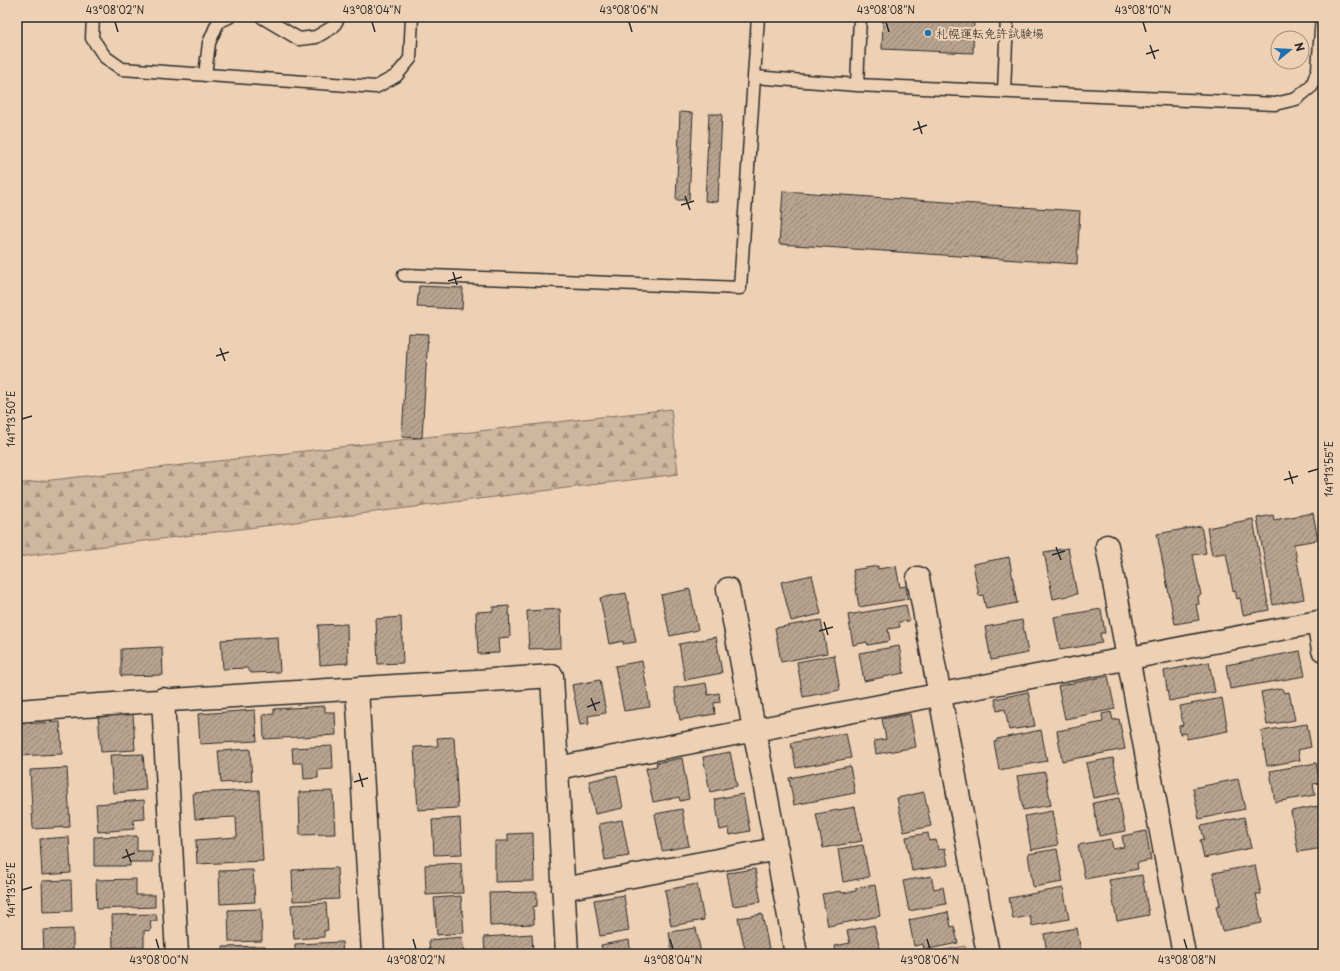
<svg xmlns="http://www.w3.org/2000/svg" width="1340" height="971" viewBox="0 0 1340 971" font-family="'Playpen Sans','Klee One',sans-serif">
	<style>
		.forest { fill: url(#forest-firs); stroke: #7d7064 }
		.park { fill: url(#park-crowns); stroke: #7d7064 }
		.building { fill: url(#building-hatch); stroke: #2b2b2b }
		.lines { fill: none; stroke-linecap: round; stroke-linejoin: round }
		.service-casing { stroke: #2b2b2b; stroke-width: 15 }
		.minor-casing { stroke: #2b2b2b; stroke-width: 25 }
		.service { stroke: #eed1b4; stroke-width: 12 }
		.minor { stroke: #eed1b4; stroke-width: 22 }
		.ticks { fill: none; stroke: #2b2b2b; stroke-width: 1.5 }
		.poi-dot { fill: #1f6fb2; stroke: #eed1b4; stroke-width: 1.5 }
		.labels { text-anchor: middle; dominant-baseline: central; stroke-width: 4; stroke-linejoin: round; paint-order: stroke }
		.poi-label { font-size: 12px; fill: #2b2b2b; stroke: #eed1b4; text-anchor: start }
		.neatline { fill: none; stroke: #2b2b2b; stroke-width: 1.5 }
		.ticks-label { font-size: 10px; text-anchor: middle; fill: #2b2b2b }
	</style>
	<defs>
		<pattern id="forest-firs" width="22" height="20" patternUnits="userSpaceOnUse"><rect width="22" height="20" fill="#cfb69e"/><path d="M5 1l3.5 6h-7zM16 11l3.5 6h-7z" fill="#a89481"/></pattern>
		<pattern id="park-crowns" width="20" height="18" patternUnits="userSpaceOnUse"><rect width="20" height="18" fill="#cfb69e"/><path d="M2 6a3 3 0 1 1 6 0M12 15a3 3 0 1 1 6 0" fill="none" stroke="#a89481"/></pattern>
		<pattern id="building-hatch" width="6" height="6" patternUnits="userSpaceOnUse"><rect width="6" height="6" fill="#b8a38f"/><path d="M-1 1l2-2M0 6l6-6M5 7l2-2" fill="none" stroke="#968575"/></pattern>
	</defs>
	<rect width="100%" height="100%" fill="#eed1b4"/>
	<filter id="ink" filterUnits="userSpaceOnUse"><feTurbulence type="fractalNoise" baseFrequency=".025" numOctaves="2"/><feDisplacementMap in="SourceGraphic" scale="8" xChannelSelector="R" yChannelSelector="G"/><feConvolveMatrix kernelMatrix="1 2 1 2 8 2 1 2 1" color-interpolation-filters="sRGB"/></filter>
	<g filter="url(#ink)">
		<path class="forest" d="M671,409l7,65 -661,83v-73z"/>
		<path class="park" d="M965,946l2,8h-46z"/>
		<path class="building" d="M883,17h91l-1,36 -91,-4z
			M680,112l13,1 -4,87h-13z
			M709,114h13l-4,88 -13,-1z
			M783,191l297,20 -3,53 -298,-20z
			M419,286l44,2 -1,21 -45,-2z
			M408,333l20,1 -6,104 -20,-1z
			M1313,513l5,27 -24,4 10,55 -31,6 -16,-87 16,-3 1,5z
			M1253,519l16,91 -26,5 -3,-17 -3,1 -2,-9 -2,1 -7,-38 -14,2 -5,-27z
			M1201,526l5,27 -13,2 8,40 -3,1 1,8 -3,1 3,15 -24,4 -18,-90z
			M1068,548l9,46 -24,5 -9,-47z
			M1009,557l8,46 -31,6 -3,-14 -4,1 -6,-32z
			M878,566v3l18,-3 4,21 6,-1 2,13 -49,8 -6,-37z
			M812,575l9,39 -30,7 -10,-39z
			M690,589l8,41 -28,6 -9,-41z
			M626,593l10,49 -13,2v-3l-14,3 -9,-46z
			M906,605l3,16 -10,1 1,5 -12,2 2,12 -22,4 -1,-3 -14,3 -5,-30z
			M509,606l1,31 -12,1 1,15 -21,1 -2,-42 17,-1v-4z
			M560,609l1,39 -32,1 -2,-38z
			M1101,609l4,24h-5l2,10 -42,7 -6,-33z
			M401,617l2,46 -25,1 -2,-45z
			M821,620l6,33 -46,9 -6,-34z
			M1022,620l6,33 -37,7 -6,-33z
			M347,624l1,39 -28,2 -2,-40z
			M278,637l2,35 -29,1 -4,-5 -24,1 -2,-29z
			M716,637l6,36 -37,7 -6,-36z
			M899,646l5,27 -40,8 -5,-28z
			M162,647l1,28 -42,1v-27z
			M1300,651l5,25 -75,13 -4,-24z
			M834,655l6,35 -37,7 -6,-35z
			M642,661l8,46 -26,4 -9,-45z
			M1209,662l6,30 -46,9 -5,-30z
			M1108,676l7,33 -50,10 -7,-33z
			M600,680l6,33 -18,3 1,8 -9,1 -8,-40z
			M706,683l2,12 11,-2 1,9 -6,1 1,11 -35,6 -6,-32z
			M1282,688l2,5 5,-1 6,28 -28,5 -6,-33z
			M1028,692l7,34 -26,4 -4,-21 -8,2 -2,-12z
			M1222,698l6,33 -41,8 -1,-6 -6,1 -1,-8 4,-1 -3,-19z
			M325,706v6h10l1,23 -72,4 -1,-24 11,-1v-5z
			M255,710l2,31 -57,3 -2,-30z
			M1111,712l2,8 6,-1 6,30 -63,12 -5,-30 46,-9 -1,-8z
			M133,713l2,37 -34,2 -3,-37z
			M910,714l6,33 -40,7 -2,-13 12,-2 -4,-20z
			M60,722l2,32 -45,2v-32z
			M1307,724l4,23 -13,3 2,10 -33,6 -6,-35z
			M1041,730l6,31 -48,9 -5,-28 3,-1v-2z
			M846,733l5,25 -55,10 -5,-25z
			M454,737l4,71 -40,2 -4,-63 24,-1 -1,-8z
			M332,746l1,23 -15,1v8l-14,1 -1,-16h-10l-1,-15z
			M250,749l2,32 -31,2 -3,-32z
			M730,752l7,34 -27,6 -7,-35z
			M143,754l3,36 -33,3 -3,-38z
			M682,758l7,41 -9,2 -1,-4 -26,5 -7,-34 11,-2 -1,-3z
			M1113,758l7,35 -27,5 -7,-35z
			M1316,763l4,20 -7,1 2,11 -40,7 -5,-31z
			M850,766l5,27 -61,12 -5,-27z
			M67,768l3,59 -37,2 -3,-59z
			M1045,772l6,33 -28,5 -6,-34z
			M617,775l6,33 -28,6 -6,-33z
			M1238,779l7,30 -46,10 -6,-31z
			M259,790l4,71 -66,3 -1,-24 41,-3 -1,-20 -41,2 -2,-26z
			M333,791l2,43 -35,1 -1,-43z
			M924,792l7,34 -27,6 -7,-34z
			M743,794l7,37 -20,4 -1,-7 -9,2 -5,-31z
			M1119,798l6,33 -26,5 -6,-33z
			M144,800l1,19 -12,1 1,9 -36,3 -2,-28z
			M1318,806l5,28v14l-25,4 -7,-41z
			M855,807l7,34 -39,7 -7,-34z
			M682,809l7,37 -27,5 -7,-37z
			M1052,811l6,34 -27,5 -6,-34z
			M1244,817l7,31 -47,10 -4,-18 4,-1 -3,-13z
			M460,818l2,36 -28,1 -2,-35z
			M622,820l7,36 -24,4 -6,-36z
			M1146,831l5,29 -14,3 1,6 -53,10 -7,-34 33,-6 2,10 11,-2 -2,-11z
			M533,833l1,48 -39,1v-41h13v-7z
			M928,833l1,8 7,-1 2,10 7,-2 3,17 -36,6 -6,-34z
			M137,836v15h15v11h-22v4h-36v-29z
			M69,837l2,36 -29,2 -2,-36z
			M863,845l6,32 -26,5 -5,-33z
			M1057,849l6,33 -30,5 -5,-33z
			M461,863l2,30 -37,2 -1,-30z
			M1255,865l6,29h-5l6,29 -40,8 -6,-25 4,-1 -7,-32z
			M337,868l2,31 -46,2 -1,-31z
			M755,869l6,33 -28,4 -6,-33z
			M253,870l2,32 -35,2 -1,-33z
			M1142,875l7,40 -32,6 -8,-41z
			M931,876l3,13 9,-2 3,17 -37,7 -6,-30z
			M136,879v16h19v12l-58,2 -1,-29z
			M71,880l1,31 -29,1 -1,-31z
			M697,884l7,36 -33,6 -6,-36z
			M875,885l5,31 -52,10 -6,-32 19,-3 1,2 14,-2v-3z
			M1063,888l6,31 -37,7 -2,-10 -17,3 -4,-21z
			M537,892v14l-4,1 1,17 -44,2 -1,-33z
			M624,895l5,36 -29,5 -6,-36z
			M461,896l3,37 -27,2 -3,-37z
			M326,903l2,27 -4,1v6l-30,2 -3,-34z
			M261,909l1,32 -33,1 -1,-32z
			M948,912l3,15 3,-1 4,17 -34,7 -1,-6 -9,2 -5,-26z
			M156,914l1,7h-7l1,9 -7,1v16l-31,1 -1,-33z
			M762,914l7,35 -23,5 -8,-36z
			M874,925l7,29h-48v-1l3,-1 -1,-6 15,-3 -3,-12z
			M696,928l5,26h-29l-3,-22z
			M1077,928l4,24 -13,2h-21l-3,-20z
			M73,929v25h-29l-1,-24z
			M532,934l1,20h-48l-1,-17z
			M462,937l2,17h-34l-1,-14z
			M629,940l2,14h-28l-2,-9z
			M342,942l1,12h-48v-10z
			M265,946l1,8h-43v-7z
			M1164,951v3h-18z"/>
		<g class="lines">
			<g class="service-casing">
				<path id="service" d="M93,17l-1,21 13,19 17,12 254,18 20,-11 14,-17 2,-42
					M262,17l37,22 17,-2 17,-10 6,-10
					M205,75l4,-32 9,-21 11,-5
					M755,77l102,8 418,19 21,-5 16,-13 6,-17 4,-52
					M857,85l3,-68
					M1004,92l3,-75
					M404,275l336,13 18,-271"/>
			</g>
			<g class="minor-casing">
				<path id="minor" d="M1107,546l77,408
					M918,578l70,376
					M728,589l68,365
					M1318,622l5,28
					M357,689l16,265
					M163,699l14,255
					M17,711c178,-14 357,-23 535,-35l15,278
					M557,768l766,-147
					M563,889l214,-40"/>
			</g>
			<use href="#service" class="service"/>
			<use href="#minor" class="minor"/>
		</g>
	</g>
	<path class="ticks" d="M115,22l3,10M372,22l3,10M629,22l3,10M886,22l3,10M1143,22l3,10M1150,45l5,14M1146,54l13,-4M918,121l4,13M913,130l14,-5M685,196l5,14M681,205l13,-4M453,272l4,13M448,281l14,-4M220,348l5,13M216,356l13,-4M22,419l10,-3M1289,471l4,13M1308,472l10,-3M1284,480l14,-4M1056,547l5,13M1052,555l13,-4M824,622l4,13M819,631l14,-4M591,698l5,13M587,707l13,-5M359,773l4,14M354,782l14,-4M126,849l5,13M122,858l13,-5M22,890l10,-3M156,939l3,10M413,939l3,10M670,939l3,10M927,939l3,10M1184,939l3,10"/>
	<circle class="poi-dot" cx="928" cy="33" r="4"/>
	<g class="labels">
		<g class="poi-label">
			<text x="936" y="33">札幌運転免許試験場</text>
		</g>
	</g>
	<rect width="1340" height="971" fill="none" stroke="#eed1b4" stroke-width="44"/>
	<g transform="translate(1290 50) rotate(72)"><circle r="19" fill="#eed1b4" stroke="#a08f7d"/>
	<path d="M0-3L7 15L0 10L-7 15Z" fill="#1f6fb2"/>
	<text y="-6" font-size="11" font-weight="bold" text-anchor="middle" fill="#2b2b2b">N</text>
	</g>
	<rect x="22" y="22" width="1296" height="927" class="neatline"/>
	<g class="ticks-label">
		<text x="115" y="14">43°08'02"N</text>
		<text x="372" y="14">43°08'04"N</text>
		<text x="629" y="14">43°08'06"N</text>
		<text x="886" y="14">43°08'08"N</text>
		<text x="1143" y="14">43°08'10"N</text>
		<text transform="translate(11 419) rotate(-90)" y="4">141°13'50"E</text>
		<text transform="translate(1329 469) rotate(-90)" y="4">141°13'55"E</text>
		<text transform="translate(11 890) rotate(-90)" y="4">141°13'55"E</text>
		<text x="159" y="964">43°08'00"N</text>
		<text x="416" y="964">43°08'02"N</text>
		<text x="673" y="964">43°08'04"N</text>
		<text x="930" y="964">43°08'06"N</text>
		<text x="1187" y="964">43°08'08"N</text>
	</g>
</svg>
